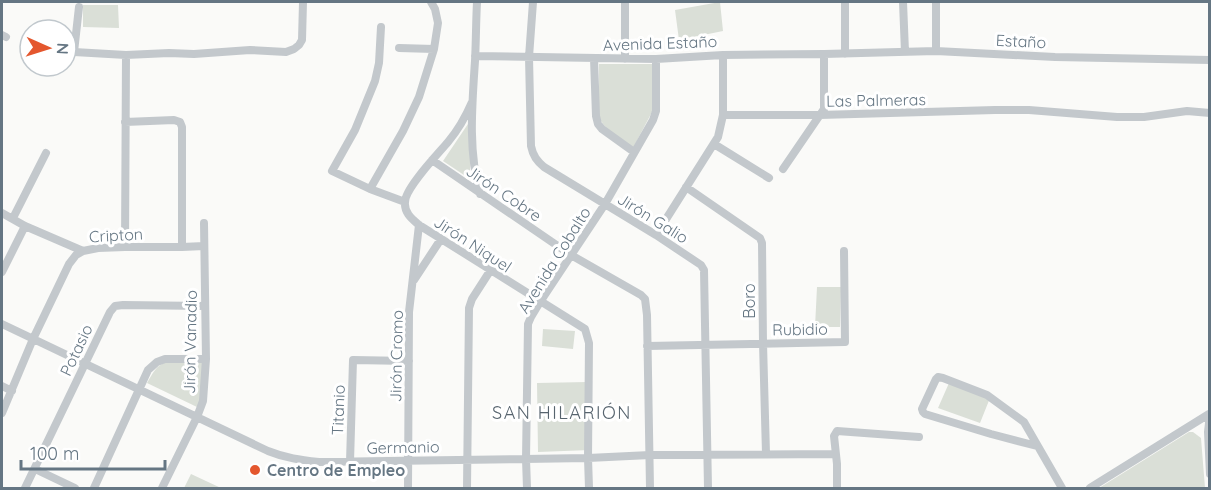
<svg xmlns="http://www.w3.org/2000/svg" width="1211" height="490" viewBox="0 0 1211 490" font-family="Quicksand,sans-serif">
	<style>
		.green { fill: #dadfd7 }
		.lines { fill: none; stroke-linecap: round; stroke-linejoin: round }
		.minor { stroke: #c3c8cc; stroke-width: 8 }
		.poi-dot { fill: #e4572e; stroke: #fff; stroke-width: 2 }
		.labels { text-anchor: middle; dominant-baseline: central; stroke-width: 6; stroke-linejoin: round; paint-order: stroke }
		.street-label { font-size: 16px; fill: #657683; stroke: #fff }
		.poi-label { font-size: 16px; font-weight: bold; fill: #657683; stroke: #fff; text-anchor: start }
		.neighbourhood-label { font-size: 18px; letter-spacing: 1.5px; fill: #57646e; stroke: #fff }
	</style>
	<rect width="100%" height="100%" fill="#fafaf8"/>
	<path class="green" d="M720,2l3,29 -44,9 -4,-30z
		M83,5h35l1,23 -36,-1z
		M599,64h53v48l-19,36c-13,-9 -29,-17 -34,-32z
		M470,121v58l-27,-18z
		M817,287h24l-1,40h-25z
		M543,329l32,2 -2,18 -31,-3z
		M208,360l-7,44 -4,3 -50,-24c6,-10 9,-18 20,-21z
		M587,382l3,68 -52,2 -1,-69z
		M949,383l41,15 -10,25 -42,-15z
		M1189,432h4l8,6 4,50h-106z
		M191,474l30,14h-37z"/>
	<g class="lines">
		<path class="minor" d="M477,2c-1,19 -1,39 -2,59 -3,45 -7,90 5,133
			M533,2l-4,55 2,89c2,10 6,15 13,21l112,68 45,30 3,5 4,218
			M625,2v57
			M845,2v52
			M903,2l2,50
			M936,2v49
			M79,7l-5,45 52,3 43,-2 25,1 56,-4 36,2 8,-3 5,-4 3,-5 1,-38
			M381,27l-2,36 -4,18 -20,49 -23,41 38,18 35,13
			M2,35l4,2
			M399,48l35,1
			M475,56l181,3 67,-4 101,-1 112,-3 119,6 155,3
			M594,58l2,58 2,8 4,5 32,23
			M472,102c-6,14 -14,28 -24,40 -10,12 -43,46 -43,60 -1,11 7,17 14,23l166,104 4,14 -1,115 1,30
			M723,115h97l175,-5h34l88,7h27l43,-6 23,2
			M125,122l49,-2 6,2 2,5v120
			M714,144l55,34
			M432,160l139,95 70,40 4,4 2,16 3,173
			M783,169l41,-60v-55
			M686,187l74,51 2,5 1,100 3,111
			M370,189l33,-58 16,-34 15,-48 4,-26 -3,-14 -4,-7
			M2,213l23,13 58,25 15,-3 27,-1h57l22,-1
			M13,218l33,-65
			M656,235l62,-98 5,-22v-60
			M125,247l1,-192
			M2,272l23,-46
			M414,280l27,-41
			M2,324l266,127c17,7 33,9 51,11l269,-4 62,-3 185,-1
			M647,346l198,-4 -1,-91
			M2,386l10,5
			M2,413l31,-74 36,-75 7,-9 7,-4
			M1210,414l-2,18 2,42
			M1037,446l-46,-12 -66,-20 -2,-2 -1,-3 14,-30 2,-2 5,1 44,17 37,27 38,66
			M350,462l3,-102 56,1
			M35,469l40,19
			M25,488l85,-176 5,-6 8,-1 82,1
			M94,488l54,-118 9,-8 8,-3h41
			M162,488l35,-71 6,-16 3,-42 -2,-136
			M408,488l1,-176 10,-87
			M467,488l2,-180 3,-9 18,-28
			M527,488l-1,-29 2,-135 3,-7 9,-15 65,-98 48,-84 3,-9v-52
			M837,488v-24l-3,-28 3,-5 82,6
			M1090,488l119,-74"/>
	</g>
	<circle class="poi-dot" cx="255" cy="470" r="6"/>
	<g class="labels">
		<g class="street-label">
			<text transform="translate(1021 41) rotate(3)">Estaño</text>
			<text transform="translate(660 43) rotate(-2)">Avenida Estaño</text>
			<text transform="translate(876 100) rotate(-1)">Las Palmeras</text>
			<text transform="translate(504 193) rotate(34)">Jirón Cobre</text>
			<text transform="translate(653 218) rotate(32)">Jirón Galio</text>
			<text transform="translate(116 235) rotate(-3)">Cripton</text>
			<text transform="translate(473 244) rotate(33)">Jirón Niquel</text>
			<text transform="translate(554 260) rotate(-58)">Avenida Cobalto</text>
			<text transform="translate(749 301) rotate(-90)">Boro</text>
			<text transform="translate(800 329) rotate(-1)">Rubidio</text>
			<text transform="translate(190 342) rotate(-89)">Jirón Vanadio</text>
			<text transform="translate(76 350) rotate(-65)">Potasio</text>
			<text transform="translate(396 356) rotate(-89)">Jirón Cromo</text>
			<text transform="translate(338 410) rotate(-88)">Titanio</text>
			<text transform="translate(403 447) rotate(-1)">Germanio</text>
		</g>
		<g class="poi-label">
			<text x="267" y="470">Centro de Empleo</text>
		</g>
		<g class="neighbourhood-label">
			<text x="562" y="412">SAN HILARIÓN</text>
		</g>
	</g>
	<rect width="1211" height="490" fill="none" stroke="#657683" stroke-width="6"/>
	<g transform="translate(48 48) rotate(93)"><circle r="28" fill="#ffffff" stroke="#c1c8cd" stroke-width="1.5"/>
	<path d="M0-4.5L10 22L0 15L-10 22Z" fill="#e4572e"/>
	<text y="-9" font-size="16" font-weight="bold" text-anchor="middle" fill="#657683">N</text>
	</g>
	<path d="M21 460v9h144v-9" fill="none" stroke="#657683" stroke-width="3"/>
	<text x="30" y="460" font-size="18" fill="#657683" stroke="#ffffff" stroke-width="4.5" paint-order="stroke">100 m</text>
</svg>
